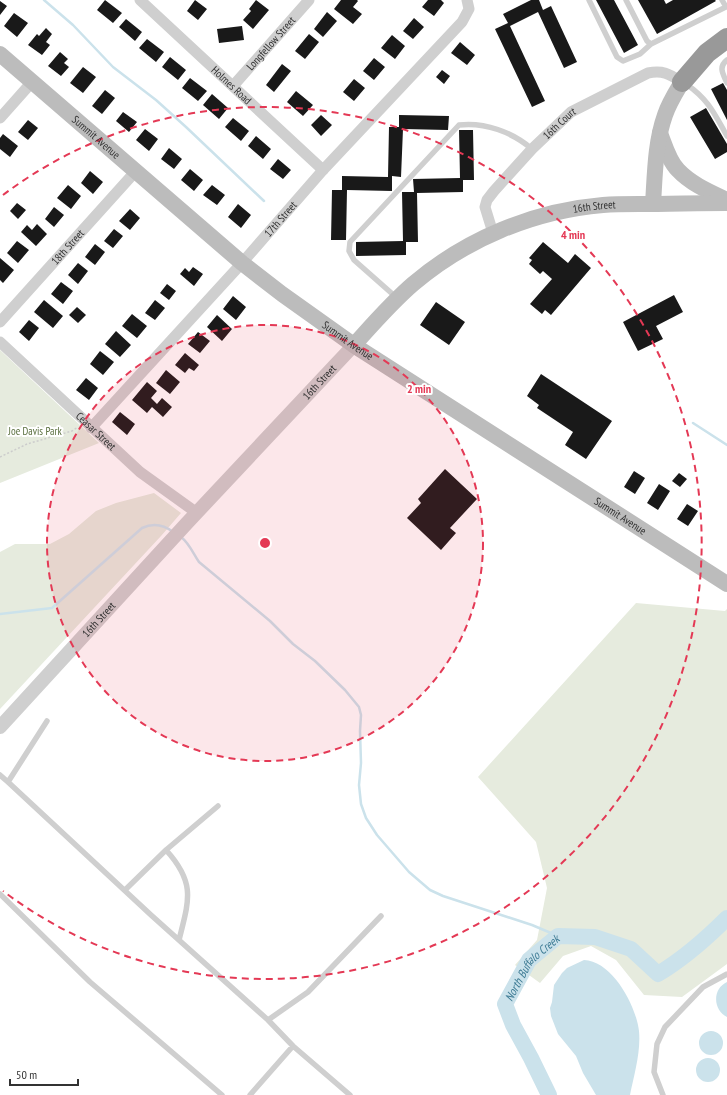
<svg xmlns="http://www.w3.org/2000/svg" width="727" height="1095" viewBox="0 0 727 1095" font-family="'PT Sans Narrow',sans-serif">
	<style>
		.green { fill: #e6ebde }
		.water { fill: #cbe2eb }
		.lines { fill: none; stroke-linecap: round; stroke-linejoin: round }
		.stream { stroke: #cbe2eb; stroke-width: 2.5 }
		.river { stroke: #cbe2eb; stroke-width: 16 }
		.building { fill: #191919 }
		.path { stroke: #ccc; stroke-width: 1.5; stroke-dasharray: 2 2; stroke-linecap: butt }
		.service { stroke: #cfcfcf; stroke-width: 5.5 }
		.minor { stroke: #cfcfcf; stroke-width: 11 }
		.tertiary { stroke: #cfcfcf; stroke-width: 14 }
		.secondary { stroke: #bcbcbc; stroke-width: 16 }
		.motorway { stroke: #999; stroke-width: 20 }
		.ring { fill: none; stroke: #e43955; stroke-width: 2; stroke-dasharray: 7 5 }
		.labels { text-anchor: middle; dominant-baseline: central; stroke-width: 4; stroke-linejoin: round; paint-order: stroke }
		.street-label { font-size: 11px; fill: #323232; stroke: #fff }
		.park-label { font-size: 11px; fill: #5a6f3f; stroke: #fff }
		.water-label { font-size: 12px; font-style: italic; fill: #3f7c95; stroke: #fff }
		.centre { fill: #e43955; stroke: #fff; stroke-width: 2 }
		.ring-label { font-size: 12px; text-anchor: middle; font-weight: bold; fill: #e43955; stroke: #fff; stroke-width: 4; stroke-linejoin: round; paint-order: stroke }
	</style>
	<rect width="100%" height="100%" fill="#fff"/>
	<path class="green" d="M0,350l99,93 -99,40z
		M154,493l27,20 -20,23 -161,173v-157l15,-8h35l19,-10 27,-23 20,-8z
		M636,603l89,8 2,-2v355l-45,33 -38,-2 -28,-35 -25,-14 -28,10 -23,27 -25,-18 22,-25 10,-52 -11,-46 -58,-65z"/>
	<path class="water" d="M584,960c28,1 52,45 55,71 2,21 -5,44 -9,64h-34l-13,-22 -7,-17 -18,-22 -7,-18 -1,-8 2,-6 2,-17 8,-12 5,-5z
		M727,982v35c-14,-7 -15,-28 0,-35z
		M699 1043a12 12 0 1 1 24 0a12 12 0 1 1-24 0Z
		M696 1070a12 12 0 1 1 24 0a12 12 0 1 1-24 0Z"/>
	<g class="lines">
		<path class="stream" d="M44,0l29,25 40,42 43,33 30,27 78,74
			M693,423l34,22
			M181,537c8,6 12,16 18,25l71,59 23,23 22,17 30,29 14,17 2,8 -1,16 1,32 -2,22 2,19 5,14 11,17 32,37 21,18 13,6 89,29 26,11
			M0,614l52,-6 90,-80c11,-5 22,-3 31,4"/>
		<path class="river" id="s1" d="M549,1095l-18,-37 -18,-33 -8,-21 24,-44 29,-24 37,1 36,12 27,25c25,-15 48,-35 69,-56"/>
	</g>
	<path class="building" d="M105,0l17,13 -9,10 -16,-13z
		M195,0l12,9 -9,11 -11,-9z
		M256,0l13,10 -16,19 -10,-9 8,-9 -2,-2z
		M341,0h16l1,1 -5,6 9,7 -9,10 -19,-15z
		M428,0h13l3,3 -10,13 -12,-9z
		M531,0h8l4,10 8,-4 26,56 -13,6 -26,-56 -28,14 35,75 -13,6 -37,-78 13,-6 -5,-9z
		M596,0h18l24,45 -14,8z
		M638,0h26l2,4 7,-4h42l1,1 -59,33z
		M0,1l7,5 -7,9z
		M327,12l10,9 -14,16 -9,-8z
		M14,13l14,10 -11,14 -13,-11z
		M414,18l10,9 -11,12 -10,-8z
		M126,19l16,13 -7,9 -16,-14z
		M242,26l2,14 -25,3 -2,-14z
		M46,28l6,6 -6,8 4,3 -8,10 -14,-10 9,-11 2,2z
		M309,34l10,8 -14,17 -10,-8z
		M392,35l13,11 -10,13 -14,-11z
		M147,39l17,13 -8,10 -17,-14z
		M460,42l15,13 -8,10 -16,-12z
		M60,52l8,7 -4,4 5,4 -8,9 -13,-10z
		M170,57l16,13 -8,10 -16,-13z
		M374,58l11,9 -11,13 -11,-9z
		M282,64l9,7 -17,21 -8,-7z
		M83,67l13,10 -13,16 -13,-10z
		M442,70l8,6 -6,8 -8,-7z
		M190,78l17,13 -9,10 -16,-13z
		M354,79l11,9 -11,13 -11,-9z
		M723,83l4,7v30l-16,-31z
		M105,90l10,8 -13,16 -10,-8z
		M296,91l17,14 -10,11 -16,-14z
		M212,94l16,14 -9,11 -16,-14z
		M706,108l21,36v8l-12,7 -25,-42z
		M123,112l14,10 -8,10 -13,-11z
		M321,115l11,10 -11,11 -10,-11z
		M399,115l50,1 -1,14 -45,-1 -2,48 -9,-1v15l-45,-1 -1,50h-15l1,-50h10v-14l46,1 1,-50h10z
		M233,118l16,13 -8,10 -16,-14z
		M28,120l10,8 -10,12 -10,-8z
		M145,129l13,10 -9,12 -13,-11z
		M459,130h14l1,50h-11v12l-46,1 1,49h-12v13l-50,1v-14l47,-1 -1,-49h12l-1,-13 47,-1z
		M3,134l15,12 -8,11 -10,-8v-11z
		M256,136l15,13 -8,10 -15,-13z
		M169,148l13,11 -8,10 -13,-10z
		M278,159l13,11 -8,9 -13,-10z
		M190,169l13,11 -9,11 -13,-11z
		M90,171l13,11 -10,12 -12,-11z
		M68,185l13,11 -10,13 -14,-11z
		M212,185l13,10 -8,10 -14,-10z
		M17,203l9,7 -8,9 -8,-8z
		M238,204l13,11 -10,13 -13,-11z
		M54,207l10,8 -10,12 -9,-8z
		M130,209l10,9 -10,12 -11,-9z
		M37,224l10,10 -11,12 -15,-14 6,-7 5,5z
		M114,229l9,7 -10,12 -9,-7z
		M17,241l12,9 -11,13 -11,-10z
		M543,242l25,21 7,-9 16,14 -40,47 -6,-5 -3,4 -12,-10 22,-25 -9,-8 -3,3 -11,-10 3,-4 -3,-2z
		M95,244l10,8 -10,13 -10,-8z
		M0,258l14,12 -11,13 -3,-3z
		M78,263l10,8 -10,13 -10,-9z
		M193,267l10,7 -9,12 -14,-12 5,-6 4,4z
		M61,282l12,9 -10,13 -12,-10z
		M167,284l9,7 -7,9 -9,-7z
		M674,295l9,17 -27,14 7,13 -25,12 -15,-29z
		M233,296l13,11 -10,13 -13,-11z
		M44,300l19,16 -10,12 -19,-16z
		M155,300l10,8 -10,12 -10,-7z
		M436,302l29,20 -16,23 -29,-20z
		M77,307l9,8 -8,8 -9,-8z
		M132,314l15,12 -10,12 -15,-12z
		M217,315l15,14 -10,12 -15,-14z
		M29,320l10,8 -10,13 -10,-9z
		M116,331l15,14 -11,12 -15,-13z
		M198,332l12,9 -10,12 -12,-9z
		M100,351l14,11 -11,13 -13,-11z
		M185,353l14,12 -5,6 -5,-3 -4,5 -10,-8z
		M166,370l14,12 -10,12 -14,-11z
		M541,374l71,47 -26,38 -21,-14 8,-13 -36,-24 2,-3 -12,-9z
		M86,378l12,10 -9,12 -13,-10z
		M147,382l10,9 -6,7 6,6 5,-6 10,9 -9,10 -11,-10 -5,6 -15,-13z
		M120,412l15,12 -8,11 -15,-13z
		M445,469l32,30 -27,29 6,5 -15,17 -34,-32 14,-15 -3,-4z
		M634,471l11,7 -10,16 -11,-7z
		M679,473l8,6 -7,8 -8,-6z
		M659,484l11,7 -12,19 -11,-7z
		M687,504l11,7 -10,15 -11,-7z"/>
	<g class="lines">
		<path class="path" d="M0,457l27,-13 45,-13 6,-4"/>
		<path class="service" d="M589,0l28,57 6,4 17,-7 11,-10
			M626,0l21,41 4,3 75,-37
			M722,0l4,7h1
			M727,60c-9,7 -4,14 0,23
			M686,84c22,15 28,29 41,52
			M397,298l-43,-38 -5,-9 1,-9 109,-117c26,-3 53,7 73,24
			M0,775l8,7 39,-61
			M8,782l143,133 117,105 25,26 57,49
			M166,850l52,-44
			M125,890l41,-40c30,33 23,50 13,90
			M0,894l90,88 132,113
			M268,1020l40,-28 73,-76
			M250,1095l43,-49
			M663,1095l-9,-23 3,-28 8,-17 38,-40 24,-13"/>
		<g class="minor">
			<path id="s2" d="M140,0l183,170"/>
			<path id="s3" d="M233,86l76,-86"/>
			<path d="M0,118l32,-36"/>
			<path id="s4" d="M493,233l-8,-26 2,-7 7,-9 38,-42 39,-37 77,-39c15,-3 21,1 34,9"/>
			<path id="s5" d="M0,322l135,-150"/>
			<path id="s6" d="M0,342l140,130 57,41"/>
			<path id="s7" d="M91,428l151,-165 81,-93 139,-148 7,-13 -2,-9"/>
		</g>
		<path class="tertiary" id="s8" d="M0,727l187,-204 167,-178"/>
		<g class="secondary">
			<path id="s9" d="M0,54l242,209 40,31 73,52 372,238"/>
			<path d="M660,133c5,13 9,28 18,37 13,14 32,22 49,30"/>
			<path d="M653,204c2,-30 2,-61 12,-89 4,-12 11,-23 17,-33"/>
			<path id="s10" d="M354,345c19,-21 37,-42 59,-61 53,-45 120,-73 190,-79 12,-1 24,-1 36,-1 29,0 59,-1 88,-1"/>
		</g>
		<path class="motorway" d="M682,82l25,-29 20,-15"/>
	</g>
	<circle cx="265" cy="543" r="218" fill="#e43955" fill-opacity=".12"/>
	<g class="ring">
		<circle cx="265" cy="543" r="218"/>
		<path d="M3 195A436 436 0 1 1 3 891"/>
	</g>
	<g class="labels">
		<g class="street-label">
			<text stroke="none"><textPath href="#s3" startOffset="57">Longfellow Street</textPath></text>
			<text stroke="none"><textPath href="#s2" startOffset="125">Holmes Road</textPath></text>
			<text stroke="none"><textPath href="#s4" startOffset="140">16th Court</textPath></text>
			<text stroke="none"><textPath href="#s9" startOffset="127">Summit Avenue</textPath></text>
			<text stroke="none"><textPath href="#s10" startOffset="285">16th Street</textPath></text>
			<text stroke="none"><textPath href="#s7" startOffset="282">17th Street</textPath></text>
			<text stroke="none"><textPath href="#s5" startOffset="101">18th Street</textPath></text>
			<text stroke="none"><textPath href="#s9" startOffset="451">Summit Avenue</textPath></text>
			<text stroke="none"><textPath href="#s8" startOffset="470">16th Street</textPath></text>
			<text stroke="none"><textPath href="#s6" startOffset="131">Ceasar Street</textPath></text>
			<text stroke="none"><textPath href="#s9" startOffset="775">Summit Avenue</textPath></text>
			<text stroke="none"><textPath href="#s8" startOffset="146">16th Street</textPath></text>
		</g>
		<g class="park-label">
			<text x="35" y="431">Joe Davis Park</text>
		</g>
		<g class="water-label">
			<text stroke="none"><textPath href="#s1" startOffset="147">North Buffalo Creek</textPath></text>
		</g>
	</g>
	<circle cx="265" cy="543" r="6" class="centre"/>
	<g class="ring-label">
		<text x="573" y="239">4 min</text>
		<text x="419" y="393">2 min</text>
	</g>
	<path d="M10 1079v6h68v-6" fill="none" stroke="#323232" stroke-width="2"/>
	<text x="16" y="1079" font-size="12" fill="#323232" stroke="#ffffff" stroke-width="3" paint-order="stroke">50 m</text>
</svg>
